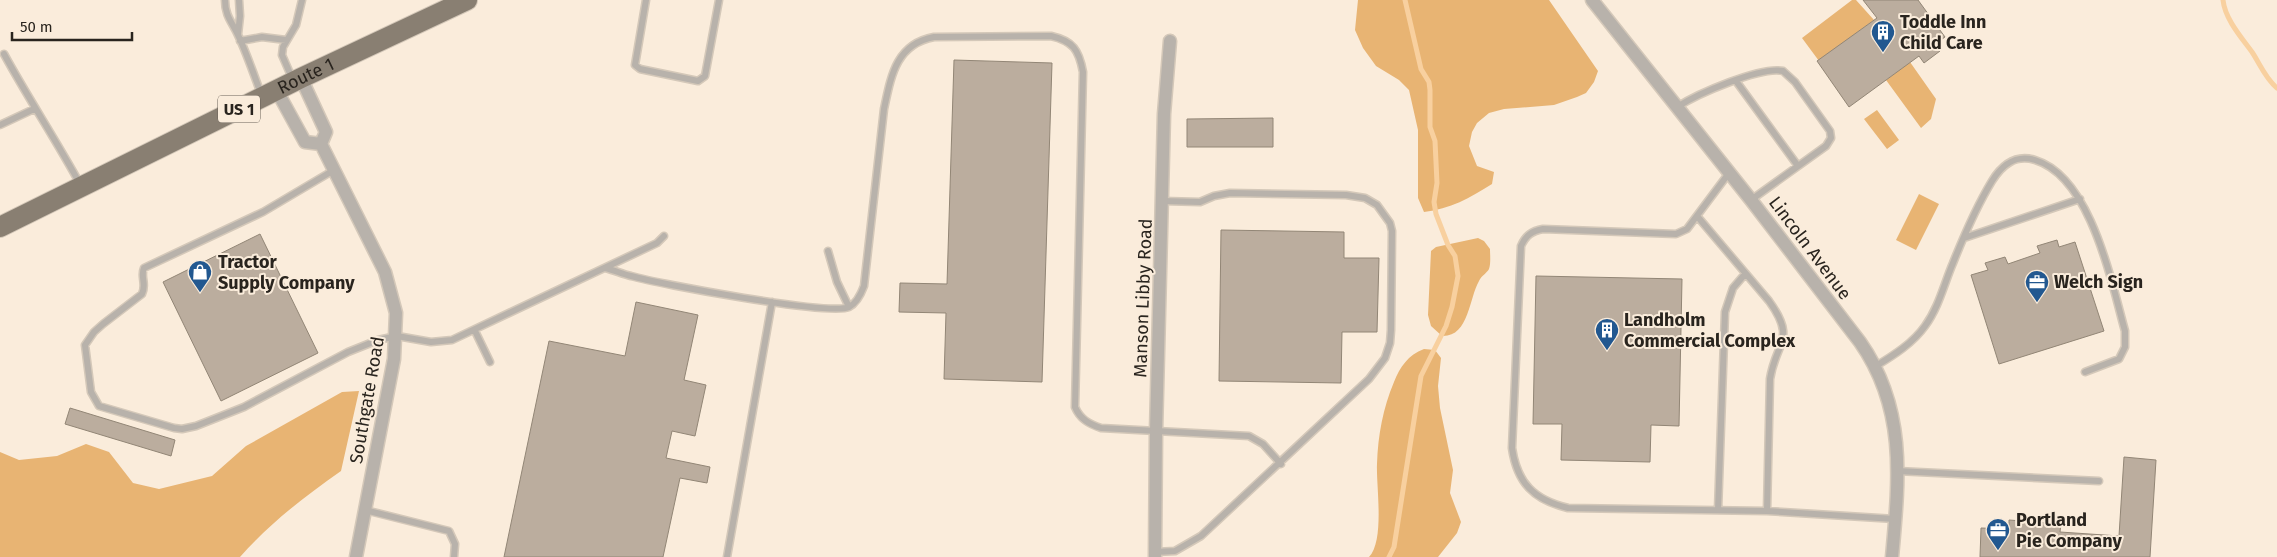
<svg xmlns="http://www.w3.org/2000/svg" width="2277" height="557" viewBox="0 0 2277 557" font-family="'Fira Sans',sans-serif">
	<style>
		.green { fill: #e8b473 }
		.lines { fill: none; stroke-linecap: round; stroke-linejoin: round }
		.stream { stroke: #f8d09f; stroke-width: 5 }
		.building { fill: #bbad9e; stroke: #928676 }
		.lane-casing { stroke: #d4c8b9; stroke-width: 9 }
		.street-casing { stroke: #d4c8b9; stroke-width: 15 }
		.primary-casing { stroke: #d4c8b9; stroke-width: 22 }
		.lane { stroke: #b8b2ab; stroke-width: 6 }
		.street { stroke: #b8b2ab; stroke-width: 12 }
		.primary { stroke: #897f72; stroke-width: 20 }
		.labels { text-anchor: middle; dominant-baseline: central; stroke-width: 4; stroke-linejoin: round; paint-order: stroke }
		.shield { fill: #faecdb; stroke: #686057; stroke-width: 1 }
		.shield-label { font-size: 16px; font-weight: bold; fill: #29241e }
		.poi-label { font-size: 18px; font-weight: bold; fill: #29241e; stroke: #faecdb; text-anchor: start }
		.street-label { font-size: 18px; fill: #29241e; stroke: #faecdb }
	</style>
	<rect width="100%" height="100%" fill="#faecdb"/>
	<path class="green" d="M1358,0h191l49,71 -4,11 -8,11 -9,4 -23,8 -50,4 -15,4 -12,10 -5,9 -3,14 8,20 17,6 -2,12c-22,14 -42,25 -68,28l-6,-14v-68l-9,-40 -10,-10 -23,-14 -13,-18 -8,-18z
		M1852,0h4l18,20 -55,41 -17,-23z
		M1910,62l26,37 -5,20 -10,9 -35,-48z
		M1877,110l22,30 -12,9 -23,-30z
		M1919,194l20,10 -23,46 -20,-10z
		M1478,238l6,3 6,8c0,5 1,14 -1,20 -2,4 -8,7 -10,12 -10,17 -10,56 -37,55l-11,-10 -3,-11 3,-64 5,-4z
		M1424,349l11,1 6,8 -3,28 2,22 13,62 -3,23 11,29 -4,11 -19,24h-69c16,-17 7,-71 8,-93 1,-29 6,-56 17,-82 6,-15 14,-27 30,-33z
		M359,391l-18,80c-37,26 -71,52 -101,86h-240v-105l19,8 38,-4 29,-12 23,8 24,31 26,6 53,-13 34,-30 96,-54z"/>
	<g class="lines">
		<path class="stream" d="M2223,0c2,19 18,37 29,52 8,12 13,26 25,36
			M1389,557l5,-10 27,-171 25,-50 6,-19 6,-31 -3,-20 -7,-11 -12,-31 -2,-12 3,-19 -2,-42 -5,-14v-37l-1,-8 -8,-13 -16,-69"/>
	</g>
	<path class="building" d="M1863,0h55l27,37 -10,7 5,7 -16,12 -5,-7 -70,51 -32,-46 60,-43z
		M954,60l98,3 -10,319 -98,-3 2,-66 -47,-1 1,-29 47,1z
		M1273,118v29h-86v-28z
		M1221,230l123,2v26h35l-2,74h-35l-1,51 -122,-2z
		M260,234l58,119 -97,48 -58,-119z
		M2057,240l2,7 16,-5 29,89 -105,33 -28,-89 17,-5 -3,-7 20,-6 3,7 32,-11 -3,-7z
		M1536,276l146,3 -3,147 -28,-1 -1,37 -89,-2 1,-36h-29z
		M636,302l62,13 -14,65 22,5 -11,51 -23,-5 -6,27 44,9 -3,16 -27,-5 -17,79h-159l45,-216 76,15z
		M70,408l105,32 -4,16 -106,-32z
		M2124,457l32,3 -6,97h-170l1,-29 28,1v-9l52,4 -1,8 59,4z"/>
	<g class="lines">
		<g class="lane-casing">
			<path id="lane" d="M225,0c0,16 7,22 13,35 9,19 16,40 23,59
				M646,0l-11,65 5,4 58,12 7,-5 14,-76
				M238,34l2,-18 -1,-16
				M240,41l22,-4 24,3
				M4,54c24,44 52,86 76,130
				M292,78l-10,-23 1,-8 13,-22 6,-25
				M1736,81l62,85
				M1677,107c20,-13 84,-41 106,-36l12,11 35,49 1,7 -5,8 -75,54
				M0,125l34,-16
				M334,170l-71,42 -119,56c-4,9 3,16 -2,26l-39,30 -9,8 -9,13 6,47 8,14 75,22 8,1 14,-3 48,-19 104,-55 30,-12 19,-4 34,6 21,-2 205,-97 7,-7
				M1729,173l-42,56 -11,5 -133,-5c-11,2 -17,6 -22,17l-9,202c5,35 22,52 56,60l199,3 128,8
				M1697,216l72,85c28,39 7,40 1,78l-3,132
				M1964,238l116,-39
				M828,251l9,31 12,25
				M605,268c9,2 17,6 26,8 28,8 200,40 218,31 8,-4 12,-13 15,-21l20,-177c7,-33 12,-65 50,-72l117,-1c22,5 28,14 32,36l-8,335c5,12 14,17 26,21l148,8 14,8 18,20
				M475,331l15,31
				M1876,366c18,-11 37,-23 49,-40 14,-19 19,-42 28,-63 10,-25 25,-59 39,-82 10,-16 23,-27 43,-21 56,17 76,121 90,171v16l-6,12 -34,13
				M1897,471l202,10
				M365,510l84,21 6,13 -1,13
				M1718,510l7,-198 8,-24 12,-14
				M1155,552l20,-1 26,-15 168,-157 16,-21 5,-15 1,-13 1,-99 -2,-8 -13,-18 -12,-7 -19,-3 -116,-2 -16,3 -14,6 -37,-1
				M727,557l45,-255"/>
		</g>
		<g class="street-casing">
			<path id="street" d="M1592,0l159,200 109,142c47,67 39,138 32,215
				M301,78l25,54 -5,12
				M277,91l28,51 16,2
				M321,144l64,128 11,41 -2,46 -38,198
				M1155,557l1,-125 8,-318 6,-73"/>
		</g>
		<g class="primary-casing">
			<g id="primary">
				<path id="s1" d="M0,227l301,-149 166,-78"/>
			</g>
		</g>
		<use href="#lane" class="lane"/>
		<use href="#street" class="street"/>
		<use href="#primary" class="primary"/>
	</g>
	<defs>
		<g id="building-pin" transform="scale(1.25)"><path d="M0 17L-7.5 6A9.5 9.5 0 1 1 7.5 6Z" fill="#225890" stroke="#faecdb"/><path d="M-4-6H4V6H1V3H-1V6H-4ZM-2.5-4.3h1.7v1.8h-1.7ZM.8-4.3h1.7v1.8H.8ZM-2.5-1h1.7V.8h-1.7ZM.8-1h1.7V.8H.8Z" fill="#fff"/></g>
		<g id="shop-pin" transform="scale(1.25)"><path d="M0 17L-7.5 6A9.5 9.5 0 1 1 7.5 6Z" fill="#225890" stroke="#faecdb"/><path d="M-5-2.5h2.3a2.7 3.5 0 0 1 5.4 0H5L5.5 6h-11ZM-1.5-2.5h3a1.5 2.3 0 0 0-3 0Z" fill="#fff"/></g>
		<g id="office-pin" transform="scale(1.25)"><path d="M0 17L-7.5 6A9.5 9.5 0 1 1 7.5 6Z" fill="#225890" stroke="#faecdb"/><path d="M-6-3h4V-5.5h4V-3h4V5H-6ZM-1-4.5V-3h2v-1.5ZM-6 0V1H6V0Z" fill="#fff"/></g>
	</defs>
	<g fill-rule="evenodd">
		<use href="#building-pin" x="1883" y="32"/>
		<use href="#shop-pin" x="200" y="272"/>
		<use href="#office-pin" x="2037" y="282"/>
		<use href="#building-pin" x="1607" y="330"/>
		<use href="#office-pin" x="1998" y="530"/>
	</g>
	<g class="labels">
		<rect class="shield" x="218" y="95.5" width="42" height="27" rx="4"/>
		<g class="shield-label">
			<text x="239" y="109">US 1</text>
		</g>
		<g class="poi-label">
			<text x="1900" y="22">Toddle Inn<tspan x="1900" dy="21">Child Care</tspan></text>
			<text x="218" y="262">Tractor<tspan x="218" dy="21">Supply Company</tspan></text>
			<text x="2054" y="282">Welch Sign</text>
			<text x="1624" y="320">Landholm<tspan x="1624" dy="21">Commercial Complex</tspan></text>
			<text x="2016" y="520">Portland<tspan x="2016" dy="21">Pie Company</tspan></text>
		</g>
		<g class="street-label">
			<text stroke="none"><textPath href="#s1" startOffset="341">Route 1</textPath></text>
			<text transform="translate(1810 248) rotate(53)">Lincoln Avenue</text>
			<text transform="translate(1143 298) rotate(-88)">Manson Libby Road</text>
			<text transform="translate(367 400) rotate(-80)">Southgate Road</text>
		</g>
	</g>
	<path d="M12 32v8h120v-8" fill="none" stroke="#29241e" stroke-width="2.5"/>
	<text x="20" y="32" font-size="15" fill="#29241e" stroke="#faecdb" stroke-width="4" paint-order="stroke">50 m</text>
</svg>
